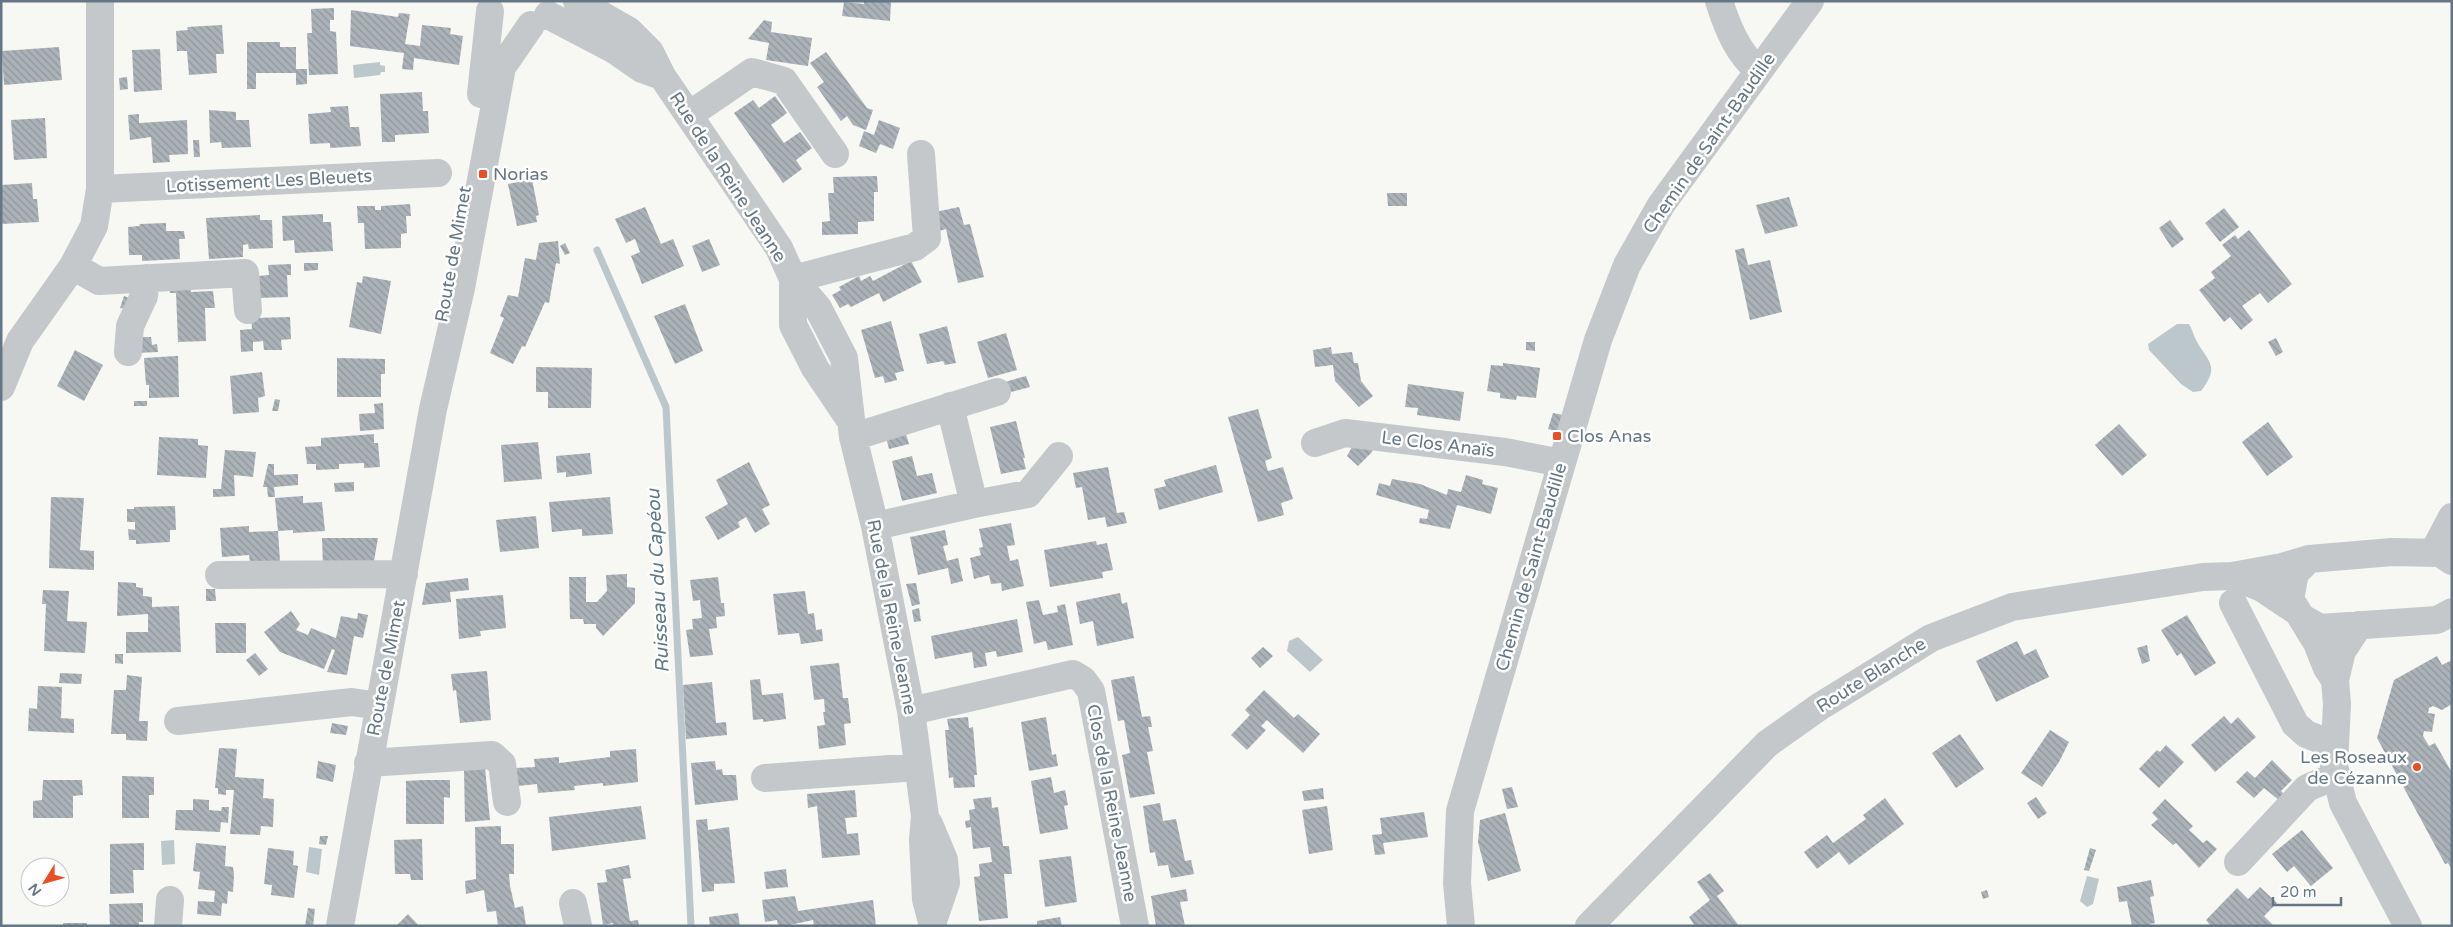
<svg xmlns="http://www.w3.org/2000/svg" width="2453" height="927" viewBox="0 0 2453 927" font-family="'Varela Round',sans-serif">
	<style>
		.water { fill: #bcc7cb }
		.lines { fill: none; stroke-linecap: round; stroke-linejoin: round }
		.stream { stroke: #bcc7cb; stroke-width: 7 }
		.building { fill: url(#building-back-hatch) }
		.minor { stroke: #c4c8cb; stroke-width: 28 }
		.poi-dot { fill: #e84f23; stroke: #fff; stroke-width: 2 }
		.labels { text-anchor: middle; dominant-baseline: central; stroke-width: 5; stroke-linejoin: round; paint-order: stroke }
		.street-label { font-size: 18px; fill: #657785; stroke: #fff }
		.poi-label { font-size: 18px; fill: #657785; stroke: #fff; text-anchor: start }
		.water-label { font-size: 19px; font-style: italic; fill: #617982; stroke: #fff }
	</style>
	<defs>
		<pattern id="building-back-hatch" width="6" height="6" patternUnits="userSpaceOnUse" patternTransform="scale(1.25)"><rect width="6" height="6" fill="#abb3b9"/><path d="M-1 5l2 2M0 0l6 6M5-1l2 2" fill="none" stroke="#8f969c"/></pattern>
	</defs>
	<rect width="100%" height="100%" fill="#f7f7f3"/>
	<path class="water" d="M380,62v3l5,1v6h-4l-1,3 -26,3 -1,-13z
		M2177,324h12c3,5 4,9 6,14 11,23 27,26 6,53l-8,1 -12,-8 -32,-34 -1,-6z
		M1298,637l25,23 -13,12 -23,-21 2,-10z
		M174,840l1,24 -13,1 -1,-24z
		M309,847l13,2 -3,26 -13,-3z
		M2087,876l12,3 -6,25 -6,3 -7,-6z"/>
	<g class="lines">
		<path class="stream" d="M597,250l69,157 25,519"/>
	</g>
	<path class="building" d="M864,1h27l-1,20 -48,-5 2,-14 20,2z
		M334,8v12h-4v11l6,1 2,42 -29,1 -2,-42h5l-1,-24z
		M351,10l47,7 1,-4 11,1 -5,30 15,2 2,-21 29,3 -1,6 13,2 -4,29 -45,-7 -1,12 -11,-1 2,-16 -54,-7z
		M764,20l8,2 -1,10 41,6 -4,28 -42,-6 3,-17 -21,-4z
		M222,25l2,29h-8l1,19 -28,2 -2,-24h-10l-1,-20 12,-1 -1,-3z
		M247,42h33v5h16v22h11v15l-11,1v-12h-40v16h-9z
		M59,47l3,33 -58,5 -2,-34z
		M160,49l2,41 -28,2 -2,-42z
		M826,52l41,56 6,2 -7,20 -13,-5 -6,-9 -6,5 -24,-34 7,-5 -14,-19z
		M127,77l1,12 -8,1 -1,-12z
		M422,92l1,19h5l1,22 -34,2v7h-13l-2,-48z
		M775,96l12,17 -16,12 13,18 16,-11 12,16 -16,12 6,9 -19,14 -49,-70 19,-13 6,8z
		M348,106l2,21h9l2,19 -31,2v-5l-20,1 -2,-30 23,-2 -1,-5z
		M209,110l27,2v8h13l2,27 -29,1 -1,-6 -11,1z
		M139,114v9l48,-3 1,34 -19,1 1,7 -17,1 -2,-26 -21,3 -2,-25z
		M45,118l2,40 -33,2 -3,-40z
		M879,120l21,8 -7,21 -13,-5 -4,9 -17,-7 5,-15 10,4z
		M193,140h6l1,17h-6z
		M877,176l1,16h-4v29l-16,1v12l-36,1v-13l8,-1 -2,-28h6l-1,-16z
		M532,179l7,36 -3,1 1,6 -20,4 -9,-42z
		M32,183l1,16h4l2,23 -38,2v-39z
		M1387,193h20v13h-19z
		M1789,197l9,29 -33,8 -9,-29z
		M410,204l1,12h-5l1,17 -6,1v14l-36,1 -1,-26h-6l-1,-17h18v4h6v-4z
		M645,207l16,37 12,-5 11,27 -42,18 -11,-28 9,-4 -5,-13 -9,4 -11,-24z
		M959,207l5,18 6,-1 14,53 -26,6 -12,-54 -7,2 -4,-19z
		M2224,208l15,19 -19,15 -15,-19z
		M323,214v8h8l2,29 -38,2 -1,-13 -11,1 -1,-25z
		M260,215v5h12l1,28 -24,1 -1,-5 -5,1v12l-34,2 -3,-41z
		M2170,220l14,19 -12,9 -13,-20z
		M166,223v8h18l1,8h-6l1,20 -38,2v-6h-13l-1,-28 11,-1 1,-2z
		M2249,230l43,54 -24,19 -8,-10 -18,13 11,14 -12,10 -11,-13 -6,5 -25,-32 16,-12 -4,-6 20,-16 -9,-11 13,-10 3,4z
		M709,239l11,26 -18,7 -10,-26z
		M558,241l2,23 -4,-1 -7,40 -4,-1 -20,45 -3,-1 -9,18 -23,-11 14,-35 -4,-2 8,-21 10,2 7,-39 11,2 3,-17z
		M565,243l5,10 -5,2 -5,-9z
		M1744,248l4,17 22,-5 12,52 -32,8 -15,-70z
		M911,261l11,21 -39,20 -4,-9 -28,14 -3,-3 -8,4 -8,-13 9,-5 -2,-3 20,-11 2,5 9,-5 3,5z
		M304,263h14v7l-14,1z
		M291,264v11h-4l1,22 -29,1 -1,-22 11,-1 -1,-10z
		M363,276l28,5 -10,53 -32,-7 8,-45 5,1z
		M190,282l1,10 22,-1 2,17h-10l1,33 -28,1 -2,-49h-6l-1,-10z
		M124,296l8,3 -5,10 -7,-1z
		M685,304l18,47 -28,13 -21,-48z
		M290,317l1,22 -10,1 1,10h-18l-1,-9 -10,1v9l-12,1 -1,-22 12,-1 -1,-11z
		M891,321l13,50 -9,2 2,7 -12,3 -2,-7 -8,2 -14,-48z
		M947,326l9,37 -11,2 -2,-4 -16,3 -8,-30z
		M1006,333l11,37 -29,8 -11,-36z
		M135,337h16l1,8 5,-1 1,8 -22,1z
		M2276,338l7,14 -7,4 -8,-14z
		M1526,342h9v9l-9,-1z
		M1331,347l1,7 20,-2 2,11h4l3,18 12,15 -14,11 -24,-26 -2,-16 -18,2 -2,-17z
		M75,350l28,15 -19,36 -27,-15z
		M176,356h2l1,41 -30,1v-13h-3l-2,-27z
		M337,358l48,1v15h-4v23h-44z
		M1503,363l37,5 -4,30 -19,-2 -1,4 -16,-2v-5l-13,-2 4,-26 12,1z
		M536,367l56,1 -1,40h-43v-16h-12z
		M262,372l3,24 -7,2 1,14 -26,2 -3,-38z
		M1026,376l4,11 -23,6 -2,-11z
		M1408,384l56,8 -4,29 -43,-6 1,-7 -13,-1z
		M275,399l5,1 -2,11h-6z
		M134,401h13v5h-13z
		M383,403l1,26 -24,2 -1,-17 16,-1 -1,-9z
		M1258,409l14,49 -7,3 3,10 15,-4 10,32 -12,4 3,12 -26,7 -30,-105z
		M1553,413l10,2 -4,17 -11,-3z
		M1016,421l9,37h-2l3,11 -25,5 -11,-47z
		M2268,422l25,35 -26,19 -25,-34z
		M2119,424l28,31 -25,21 -27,-31z
		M904,428l5,16 -20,5 -4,-16z
		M374,434v9h4l2,24 -16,1v-5l-25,1v5l-23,1v-6h-9l-2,-17 16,-1v-8z
		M159,437l39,2v6l10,1 -2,32 -49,-3z
		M1374,441l-2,11 -14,14 -11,-10 5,-9z
		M538,442l4,37 -38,3 -3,-37z
		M225,450l31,2 -3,25 -19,-2 1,21 -22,1v-8h8z
		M590,453l2,21 -26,3v-5l-9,1 -1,-17z
		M912,456l5,20 15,-3 5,20 -35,8 -10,-40z
		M749,462l21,43 -8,4 8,15 -15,9 -9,-16 -8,5 2,5 -22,13 -13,-23 23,-13 -12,-24z
		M268,464h6v11l24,-1v11l-24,2 1,10h-7l-1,-10h-4z
		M1216,465l7,27 -64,18 -5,-21 12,-3 -2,-6z
		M1108,467l9,46 7,-1 3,11 -20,4 -2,-10 -17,3 -6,-33 -6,1 -3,-15z
		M1466,475l17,5 -1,4 16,4 -7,26 -34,-9 -7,24 -31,-6 1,-5 7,1 2,-9 -53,-15 3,-12 11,3 2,-7 28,5 27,11 1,-6 13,3z
		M354,482v9l-19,1 -1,-9z
		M303,496v7l19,-1 3,29 -32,2v-3l-15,1 2,30 -30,2 -1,-8 -27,2 -2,-29 29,-2v6l29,-1 -3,-33z
		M51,497l33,1 -4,52 14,1v19l-45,-2z
		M610,497l3,37 -31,2v-7l-30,3 -3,-30z
		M175,506l1,24h-6v12l-34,2v-4h-7l-1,-11 7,1v-8h-8v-13h7v-2z
		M536,516l3,32 -39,4 -4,-32z
		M1011,523l4,22 -8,1 3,15 8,-2 6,27 -22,5 -1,-8 -10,1 -2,-9 -15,4 -4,-21 11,-3 -2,-7 4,-1 -4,-18z
		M945,530l3,15 -5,1 4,15 11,-3 5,23 -12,3 -3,-16 -30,7 -8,-38z
		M322,538h56l-5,29 -50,1z
		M1096,541l1,4 10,-2 6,27 -11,2 1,6 -53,9 -6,-37z
		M627,574v13l8,1v15l-32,33 -7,-8v-4h-12l-1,-5h-13l-1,-42h17v25h11l10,-11 -1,-16z
		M718,577l3,26h3l1,13 -9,1 1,11 -8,1 4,26 -23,2 -4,-27 7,-1 -1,-10 10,-1 -2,-18 -7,1 -3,-21z
		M468,578l1,12 -19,2 1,10 -29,3 4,-22z
		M118,582l18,1v4l7,1v8l9,1v10l27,-1 2,46 -55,1v-21h22v-18l-31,2z
		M916,583l4,21 -8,2 -6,-22z
		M206,589h9l1,12h-10z
		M43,590l26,1 -2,30 20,1 -2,31 -41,-2 2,-47h-4z
		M805,591l3,23 6,-1 2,17 6,-1 1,12 -22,3 -2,-11 -21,2 -5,-41z
		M1120,593l2,11 5,-2 7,36 -37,8 -4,-25 -13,3 -4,-22z
		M503,595l3,33 -26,3 1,5 -22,3 -3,-40z
		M1039,600l4,15 15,-3 -1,-6 8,-2 8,41 -25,5 -2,-9 -12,3 -8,-42z
		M919,608l2,13 -7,1 -2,-12z
		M291,611l9,13 -4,6 12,5 3,-7 25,10 5,-22 16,3 1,-6 10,2 -5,23 -9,-2 -7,39 -20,-3 8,-22 -3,-1 -8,20 -44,-17 -16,-20z
		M2187,615l29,48 -21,13 -14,-23 -4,3 -16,-26z
		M1017,619l6,33 -26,5 -1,-6 -11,2 2,13 -13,2 -2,-16 -37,7 -4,-23z
		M215,623h31v30h-30z
		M2017,641l7,14 12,-6 13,28 -53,25 -20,-41z
		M2147,645l3,16 -8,3 -5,-16z
		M1263,647l10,9 -13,12 -9,-10z
		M255,653l13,16 -9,7 -13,-16z
		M115,654h8v10l-8,-1z
		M2437,656l5,9 10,-5v44l-10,6 -9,-4 -4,2 -1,5 7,1 -3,18 -8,-1 -1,5 6,10 6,-3 17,30v97l-4,-7 -3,1 -68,-126 17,-58z
		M839,663l4,35h5l3,25 -7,1 2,21 -27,4 -2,-23 8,-1 -2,-13h2l-1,-13 -10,1 -4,-34z
		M487,671l4,49 -31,3 -4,-33 -3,1 -2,-17z
		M60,673l22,1 -1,10 -22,-1z
		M127,675l15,2 -3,44h9l-1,20 -21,-1v-6h-15l3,-44h12z
		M1134,676l8,41 8,-1 2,11h-4l5,24 -6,1 8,42 -25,4 -8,-43 8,-2 -6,-33 -6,1 -7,-41z
		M760,679l2,16 21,-2 3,26 -23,3v-3l-10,1 -3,-40z
		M712,682l4,41 10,-1 1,13 -41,4 -3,-54z
		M38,686l24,1 -1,31 13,1v14l-46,-2 1,-23 8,1z
		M1264,690l30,28 4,-4 22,20 -17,19 -36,-33 -6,6 5,4 -19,20 -16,-15 19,-20 -5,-5z
		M2224,716l7,8 7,-7 18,20 -41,35 -24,-27z
		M968,717l1,11 4,-1 4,48h-3l1,12 -21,1 -1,-11 -4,1 -4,-48h4l-2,-11z
		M1046,717l6,38 4,-1 2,12 -29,5 -8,-49z
		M332,723l16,3 -2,9 -16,-2z
		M2050,730l19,12 -10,20 -17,25 -21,-14z
		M1960,734l24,35 -28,19 -24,-35z
		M2166,745l18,17 -25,26 -20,-19 18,-19 3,2z
		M219,748l18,1 -2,28 29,2 -1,19 11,1 -1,28 -12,-1 -1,9 -30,-1 4,-44h-8v5l-8,-1v-6h-3z
		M636,749l2,33 -35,4v-3l-29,3 1,4 -37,3 -1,-9 -19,2 -2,-18 19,-1 -1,-8 25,-2v6l51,-6v-6z
		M2272,760l20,20 -11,11 3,3 -5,6 -15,-12 -10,10 -18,-16 11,-11 8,7z
		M318,761l18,4 -3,17 -17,-4z
		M715,761l1,9 6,-1 1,6h13l2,25 -43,5 -4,-42z
		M485,768l5,52 -25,2 -1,-52z
		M122,776l32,1v18h-5v23h-27z
		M1051,777l3,16 11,-3 3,15 -4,1 4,23 -28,5 -9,-53z
		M43,780h39l1,15 -10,1v22h-40v-17l9,-1z
		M423,780h27v18l-6,-1v27h-38v-43z
		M1512,787l6,20 -11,2 -5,-20z
		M1323,788l1,11 -20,2 -2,-10z
		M855,790l2,27 -12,1 2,16 11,-1 2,22 -38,3 -5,-52 -9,2 -1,-14z
		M991,797l1,11 6,-1 5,39h6l3,28h-8l4,44 -29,3 -5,-44 6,-1 -1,-12 13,-2 -2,-15 -17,2 -2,-22 -5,1 -1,-7 5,-1 -1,-10 6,-1 -2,-10z
		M2036,797l11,16 -9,6 -11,-16z
		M1885,798l19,26 -55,41 -10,-13 -22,17 -13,-17 23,-17 6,8 33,-24 -3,-4z
		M193,799l16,1v10l12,1 1,-4h7l-1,16 -7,-1 -1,10 -45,-2 1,-20h17z
		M2165,799l28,27 -4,4 14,13 4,-3 10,9 -18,19 -23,-25 -3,2 -22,-20 7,-6 -6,-6z
		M1160,803l3,18 13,-2 9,42 6,-1 3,14 -23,4 -3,-13 -10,1 -3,-14 -5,1 -7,-47z
		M641,806l5,33 -94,12 -3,-34z
		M1327,806l6,44 -24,4 -7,-44z
		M1424,812l4,25 -45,6 2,11 -10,1 -3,-20 10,-1 -2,-16z
		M1505,813l16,58 -33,10 -10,-39 2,-22z
		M707,819l1,11 21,-3 6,56 -21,1v7l-12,1 -6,-72z
		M501,826v18h13v30h-5l1,12 5,22 8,-2 3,20h-28l-2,-15 -9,1 -3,-22 -18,4 -1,-13 11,-2 -1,-52z
		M2302,830l31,38 -22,18 -17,-20 -7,6 -15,-18z
		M320,836h8l-2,9 -7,-1z
		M422,839l1,41h-12l-1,-6h-15l-1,-34z
		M144,843v27h-11l1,23 -24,1v-50z
		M196,843l30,3 -1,20 8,1 1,8 -1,17 -5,-1 -1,13 -5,-1 -1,13 -24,-2 1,-13 16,1 1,-11 -17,-2 2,-17 -7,-1z
		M268,848l26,3 -1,14 5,1 -4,32 -23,-3 1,-10 -8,-1z
		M2090,848l6,2 -7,21 -5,-1z
		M1071,856l6,46 -32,5 -6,-47z
		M629,865l2,13 -8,1 7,42 8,-1 1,6h-26v-3l-10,2 -6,-42 10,-1 -2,-12z
		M786,869l2,18 -22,2 -2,-17z
		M1710,873l14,18 -7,5 22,30h-44l-6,-9 21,-17 -13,-18z
		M2151,880l3,16 -4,1 5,26 -5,1v2h-18l-5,-25 -8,1 -2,-15z
		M2260,887l17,16 -13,13 10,10h-38l-3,-2 -2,2h-20l-5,-6 31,-32 11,11z
		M1186,889l2,12 -8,1 5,24h-29l-5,-30z
		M1987,890l2,7 -6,2 -2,-7z
		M795,896l3,15 75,-11 3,26h-62l-1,-6 -28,6h-7l-1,-6 -12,2 -3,-22z
		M143,903v19h-4v4h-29l-1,-22z
		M308,908l7,1 -2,17h-8z
		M738,913l2,13h-30l-1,-9z
		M408,914l11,12h-23z
		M1060,917l2,9h-25v-5z
		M63,923h24v3h-24z"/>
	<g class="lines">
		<path class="minor" d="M577,1l52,30 21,21 12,24 117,172 14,31 25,29 26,50 9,79 22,89 36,185 14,105 -2,24 3,59 7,27
			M1719,1c8,26 19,53 40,70
			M548,15l65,34 29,20 20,7
			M481,94l9,-83
			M689,115l63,-43 32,9 51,73
			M100,189l338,-16
			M73,266l26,15 146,-8 3,37
			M793,279l122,-32 12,-9 -6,-84
			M793,279v46l22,43 33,49
			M128,352l2,-26 14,-30 2,-18
			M1,387l19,-46 53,-75 21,-40 6,-37v-188
			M853,437l144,-45
			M1315,443l30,-10 160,19 57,11
			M974,504l54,-10 31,-38
			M875,526l99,-22 -24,-98
			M2433,553l19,-36
			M2309,559l-14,14 -5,26 27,44 10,25 8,12
			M219,575l185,-1
			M2232,576l30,12 36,24
			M2233,603l62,121 11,10 28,11
			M2301,617l19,11 117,-8 15,-8
			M2359,625l-17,26 -7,29 2,24 -3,62 9,37 65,123
			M911,711l162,-37 10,6 8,11 44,235
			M178,721l174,-19 27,4
			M368,763l124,-8 10,9 5,38
			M765,778l153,-11
			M929,824l15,36 2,23 -13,38
			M2238,862l69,-74 28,-12
			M573,903l5,23
			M168,926l2,-26
			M340,926l93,-517 28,-121 41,-221 29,-42
			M1461,926l-4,-43 3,-72 138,-471 29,-75 34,-60 149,-204
			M1589,926l178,-182 52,-37 112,-69 81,-31 191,-30 29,-1 50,-9 27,-8 83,-7 48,1 12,8"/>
	</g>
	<g class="poi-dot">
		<rect x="478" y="169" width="10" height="10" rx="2.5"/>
		<rect x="1552" y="431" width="10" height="10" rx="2.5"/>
		<circle cx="2417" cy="767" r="5"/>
	</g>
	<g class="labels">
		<g class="street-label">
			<text transform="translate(1709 143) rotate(-55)">Chemin de Saint-Baudille</text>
			<text transform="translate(728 177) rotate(57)">Rue de la Reine Jeanne</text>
			<text transform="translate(269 181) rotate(-3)">Lotissement Les Bleuets</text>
			<text transform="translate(453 254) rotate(-80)">Route de Mimet</text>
			<text transform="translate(1438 444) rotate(7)">Le Clos Anaïs</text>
			<text transform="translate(1531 567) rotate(-74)">Chemin de Saint-Baudille</text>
			<text transform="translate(892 617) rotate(79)">Rue de la Reine Jeanne</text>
			<text transform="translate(386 668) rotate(-79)">Route de Mimet</text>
			<text transform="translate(1871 675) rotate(-32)">Route Blanche</text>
			<text transform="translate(1112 803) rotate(79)">Clos de la Reine Jeanne</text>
		</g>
		<g class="poi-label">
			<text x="493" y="174">Norias</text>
			<text x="1567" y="436">Clos Anas</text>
			<text x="2407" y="757" text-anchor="end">Les Roseaux<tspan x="2407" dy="21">de Cézanne</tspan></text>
		</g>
		<g class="water-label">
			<text transform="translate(658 581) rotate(-93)">Ruisseau du Capéou</text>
		</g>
	</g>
	<rect width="2453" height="927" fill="none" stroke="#657785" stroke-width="5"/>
	<g transform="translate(45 882) rotate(233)"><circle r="24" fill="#ffffff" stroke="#c1c9ce"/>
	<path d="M0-4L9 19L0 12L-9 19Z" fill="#e84f23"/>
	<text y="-8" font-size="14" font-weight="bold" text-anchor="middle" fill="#657785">N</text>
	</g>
	<path d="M2273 897v8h68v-8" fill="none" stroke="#657785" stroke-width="2.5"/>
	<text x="2280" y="897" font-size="15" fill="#657785" stroke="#ffffff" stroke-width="4" paint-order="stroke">20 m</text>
</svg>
